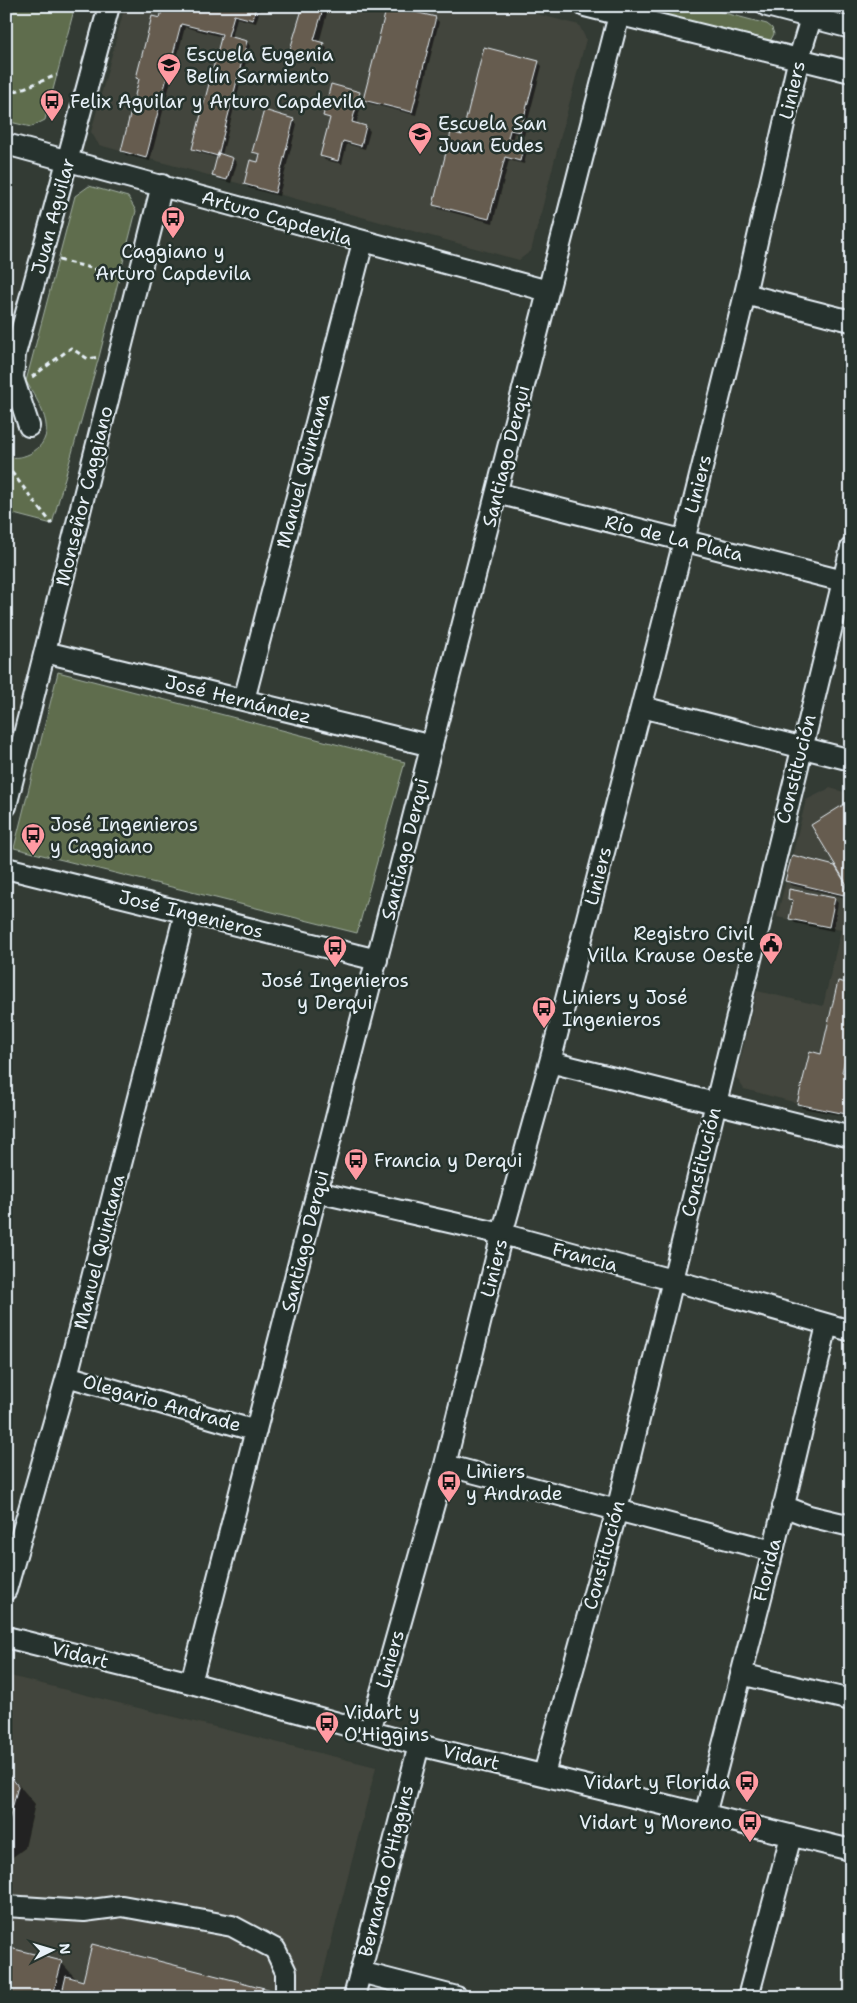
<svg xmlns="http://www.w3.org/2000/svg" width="857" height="2003" viewBox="0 0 857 2003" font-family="'Shantell Sans',sans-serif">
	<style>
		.built { fill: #42453c }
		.green { fill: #5e6d4e; stroke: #a3afa3 }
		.shadow { fill: #0007 }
		.building { fill: #665c50; stroke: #e8f1f8 }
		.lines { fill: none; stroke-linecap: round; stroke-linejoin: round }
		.minor-casing { stroke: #e8f1f8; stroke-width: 24 }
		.path { stroke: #e8f1f8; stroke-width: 3; stroke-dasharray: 5 4; stroke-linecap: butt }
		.minor { stroke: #26332d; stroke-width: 20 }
		.labels { text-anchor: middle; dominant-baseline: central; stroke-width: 5; stroke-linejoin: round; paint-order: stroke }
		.poi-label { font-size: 19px; fill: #e8f1f8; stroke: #26332d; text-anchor: start }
		.street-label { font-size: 19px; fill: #e8f1f8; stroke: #26332d }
	</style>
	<rect width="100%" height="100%" fill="#333b34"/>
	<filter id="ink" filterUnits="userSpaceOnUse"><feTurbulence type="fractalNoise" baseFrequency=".02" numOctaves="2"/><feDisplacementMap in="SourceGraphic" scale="10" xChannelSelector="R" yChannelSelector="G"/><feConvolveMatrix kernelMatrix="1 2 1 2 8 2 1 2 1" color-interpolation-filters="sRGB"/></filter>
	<g filter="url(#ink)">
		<path class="built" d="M125,6h381l73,19 7,14 -55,212 -12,9 -420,-115 -8,-13z
			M830,788l21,6v323l-107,-28 -8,-12 21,-86 66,15 18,-76 -64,-13 29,-117z
			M6,1675l370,92 -59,230h-311z"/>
		<path class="green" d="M13,6h62l-30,114 -14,7 -25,-6v-88z
			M622,6h76l69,18 5,4 2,6 -5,9z
			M89,186l39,11 8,14 -37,146 -47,167 -46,-12v-56c9,3 19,1 27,-4 28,-19 5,-50 -7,-71l49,-185z
			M58,672l347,90 -48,171 -343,-85z"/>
		<path class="shadow" d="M164,6h97l-5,17 -19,-5 -5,20 15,4 3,4 -28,109 11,4 4,4 -6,20 -13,-4 -4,-4 4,-17 -21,-6 -4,-4 29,-111 -37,-10 -35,134 -24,-6 -4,-4 18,-70 -3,-3z
			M304,6h25l-10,37 8,5 -4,17 -28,-8 -4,-4z
			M388,6h19l-1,5 29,7 4,4 -23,93 -48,-12 -5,-5 -7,27 10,2 4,4 -5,18 -18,-5 -5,20 -17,-4 -4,-4 10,-36 -7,-5 35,-22 6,5z
			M538,62l4,4 -18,70 -10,-3 -2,8 12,3 4,4 -4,16 -15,-4 -16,63 -54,-14 -4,-4 28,-68z
			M293,120l4,4 -18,72 -30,-8 -4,-4 14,-20 2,-8 -7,-4z
			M793,856l45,12 12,20 -2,10 -57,-13 -4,-4z
			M789,899h45l4,4 -5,28 -38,-8 -4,-4 2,-16z
			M851,985v70l-5,20 5,1v41l-49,-9 -3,-4 23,-49z
			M6,1770l29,34 -10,44 -19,14z
			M61,1962l17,19 6,1 187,9 6,6h-271z"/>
		<path class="building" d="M163,6h93l-3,14 -19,-5 -6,21 19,5 -29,115 -26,-7 30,-115 -41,-10 -35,134 -25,-7 18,-72 -3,-1 16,-62 8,2z
			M303,6h21l-10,34 10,3 -5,19 -30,-9z
			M387,6h16l-1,3 34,8 -24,95 -49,-12z
			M484,47l55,14 -19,71 -10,-2 -2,8 16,5 -4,18 -15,-4 -16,62 -56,-14 18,-73 11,3z
			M331,84l29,8 -8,30 14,4 -5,20 -18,-5 -5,20 -18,-5 10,-38 -7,-2z
			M264,110l30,9 -19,74 -31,-9 6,-24 8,2 2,-8 -8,-2z
			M218,153l15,5 -6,22 -15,-4z
			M851,800v91l-40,-66z
			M792,855l43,11 11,18 -2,11 -59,-14z
			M789,889l46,9 -6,29 -40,-8 4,-19 -5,-1z
			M838,981l13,3v52l-9,36 9,3v40l-54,-11 13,-53 11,3z
			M6,1770l12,16 -12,46z
			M92,1944l180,46 -2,7h-209l5,-21 17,5z
			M6,1947l56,14 -9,34 5,2h-52z"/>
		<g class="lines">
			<g class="minor-casing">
				<path id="minor" d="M585,6l266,66
					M767,6l84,22
					M6,144l542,147
					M745,294l106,27
					M29,426l-16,-48 2,-24 94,-348
					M497,493l354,90
					M45,652l387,94
					M244,700l119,-458
					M642,707l209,53
					M6,806l156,-621
					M6,868l371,92
					M550,1062l301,75
					M317,1192l185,42 170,46 179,51
					M67,1376l189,55
					M445,1465l328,86
					M783,1506l26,10 42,10
					M6,1590l61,-214 118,-463
					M6,1637l185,46 228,62 432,105
					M741,1674l110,26
					M191,1683l428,-1668
					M370,1731l75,-266 57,-231 48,-172 134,-521 61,-247 54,-236 12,-40
					M544,1774l73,-264 234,-962
					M705,1815l68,-264 54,-226
					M6,1906l78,5 38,-5 110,20 43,23 11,23v25
					M360,1972l97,25
					M354,1997l65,-252
					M748,1997l43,-161"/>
			</g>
			<path class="path" d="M6,95l51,-20
				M59,260l60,15
				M32,377l39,-29 17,11 11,-2
				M6,465l46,59"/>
			<use href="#minor" class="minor"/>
		</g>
	</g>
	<defs>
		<g id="school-pin" transform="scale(1.25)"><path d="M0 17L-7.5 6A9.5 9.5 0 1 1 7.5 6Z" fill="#ff9aa2" stroke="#26332d"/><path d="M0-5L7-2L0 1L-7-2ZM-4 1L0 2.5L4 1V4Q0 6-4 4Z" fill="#111"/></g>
		<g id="bus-pin" transform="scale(1.25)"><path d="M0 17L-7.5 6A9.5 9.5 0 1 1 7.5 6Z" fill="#ff9aa2" stroke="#26332d"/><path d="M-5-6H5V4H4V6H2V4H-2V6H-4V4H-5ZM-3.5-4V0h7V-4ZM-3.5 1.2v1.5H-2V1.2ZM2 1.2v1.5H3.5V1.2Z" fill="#111"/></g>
		<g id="civic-pin" transform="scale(1.25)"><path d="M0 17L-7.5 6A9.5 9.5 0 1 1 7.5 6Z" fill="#ff9aa2" stroke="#26332d"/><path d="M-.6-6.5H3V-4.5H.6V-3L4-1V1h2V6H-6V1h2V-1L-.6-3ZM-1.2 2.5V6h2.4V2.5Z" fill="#111"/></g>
	</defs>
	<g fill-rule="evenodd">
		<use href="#school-pin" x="169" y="65"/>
		<use href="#bus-pin" x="52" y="101"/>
		<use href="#school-pin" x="420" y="134"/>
		<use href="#bus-pin" x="173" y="218"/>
		<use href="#bus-pin" x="33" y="835"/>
		<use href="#civic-pin" x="771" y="944"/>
		<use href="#bus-pin" x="335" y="947"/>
		<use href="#bus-pin" x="544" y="1008"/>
		<use href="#bus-pin" x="356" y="1160"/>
		<use href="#bus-pin" x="449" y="1482"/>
		<use href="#bus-pin" x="327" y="1723"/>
		<use href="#bus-pin" x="747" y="1782"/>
		<use href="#bus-pin" x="750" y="1822"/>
	</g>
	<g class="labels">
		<g class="poi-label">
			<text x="186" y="54">Escuela Eugenia<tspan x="186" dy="22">Belín Sarmiento</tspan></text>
			<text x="70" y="101">Felix Aguilar y Arturo Capdevila</text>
			<text x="438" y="123">Escuela San<tspan x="438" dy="22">Juan Eudes</tspan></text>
			<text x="173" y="251" text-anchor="middle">Caggiano y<tspan x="173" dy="22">Arturo Capdevila</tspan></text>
			<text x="50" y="824">José Ingenieros<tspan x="50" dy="22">y Caggiano</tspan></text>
			<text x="754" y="933" text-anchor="end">Registro Civil<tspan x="754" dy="22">Villa Krause Oeste</tspan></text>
			<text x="335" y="980" text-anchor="middle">José Ingenieros<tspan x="335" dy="22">y Derqui</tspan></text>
			<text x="562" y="997">Liniers y José<tspan x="562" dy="22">Ingenieros</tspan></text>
			<text x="374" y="1160">Francia y Derqui</text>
			<text x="466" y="1471">Liniers<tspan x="466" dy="22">y Andrade</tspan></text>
			<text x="344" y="1712">Vidart y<tspan x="344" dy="22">O'Higgins</tspan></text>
			<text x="730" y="1782" text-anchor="end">Vidart y Florida</text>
			<text x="732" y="1822" text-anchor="end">Vidart y Moreno</text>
		</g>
		<g class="street-label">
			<text transform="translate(792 90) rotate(-77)">Liniers</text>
			<text transform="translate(53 216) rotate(-75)">Juan Aguilar</text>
			<text transform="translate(277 218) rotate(16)">Arturo Capdevila</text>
			<text transform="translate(506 456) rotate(-76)">Santiago Derqui</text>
			<text transform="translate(303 471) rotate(-75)">Manuel Quintana</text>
			<text transform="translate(698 484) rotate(-76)">Liniers</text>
			<text transform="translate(84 496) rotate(-76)">Monseñor Caggiano</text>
			<text transform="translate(674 538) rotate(14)">Río de La Plata</text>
			<text transform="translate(238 699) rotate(14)">José Hernández</text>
			<text transform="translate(796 769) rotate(-76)">Constitución</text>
			<text transform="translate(405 849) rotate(-76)">Santiago Derqui</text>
			<text transform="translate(598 876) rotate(-76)">Liniers</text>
			<text transform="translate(191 914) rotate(14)">José Ingenieros</text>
			<text transform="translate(701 1162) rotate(-76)">Constitución</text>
			<text transform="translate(305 1241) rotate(-76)">Santiago Derqui</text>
			<text transform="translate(99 1252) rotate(-76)">Manuel Quintana</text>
			<text transform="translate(585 1257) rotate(15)">Francia</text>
			<text transform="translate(494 1268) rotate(-76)">Liniers</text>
			<text transform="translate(162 1403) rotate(16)">Olegario Andrade</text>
			<text transform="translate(604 1555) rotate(-75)">Constitución</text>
			<text transform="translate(767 1570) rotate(-76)">Florida</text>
			<text transform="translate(80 1655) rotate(14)">Vidart</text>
			<text transform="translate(390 1659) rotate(-74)">Liniers</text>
			<text transform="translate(471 1757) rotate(13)">Vidart</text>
			<text transform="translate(386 1871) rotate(-76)">Bernardo O'Higgins</text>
		</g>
	</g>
	<rect width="857" height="2003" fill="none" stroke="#26332d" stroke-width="25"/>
	<rect x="12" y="12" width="832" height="1978" fill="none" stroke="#e8f1f8" stroke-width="2" filter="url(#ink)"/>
	<g transform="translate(52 1950) rotate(85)" stroke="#26332d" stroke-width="4" paint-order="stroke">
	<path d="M0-4L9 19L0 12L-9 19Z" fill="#e8f1f8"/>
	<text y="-8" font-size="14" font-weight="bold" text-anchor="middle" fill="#e8f1f8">N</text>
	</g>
</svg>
